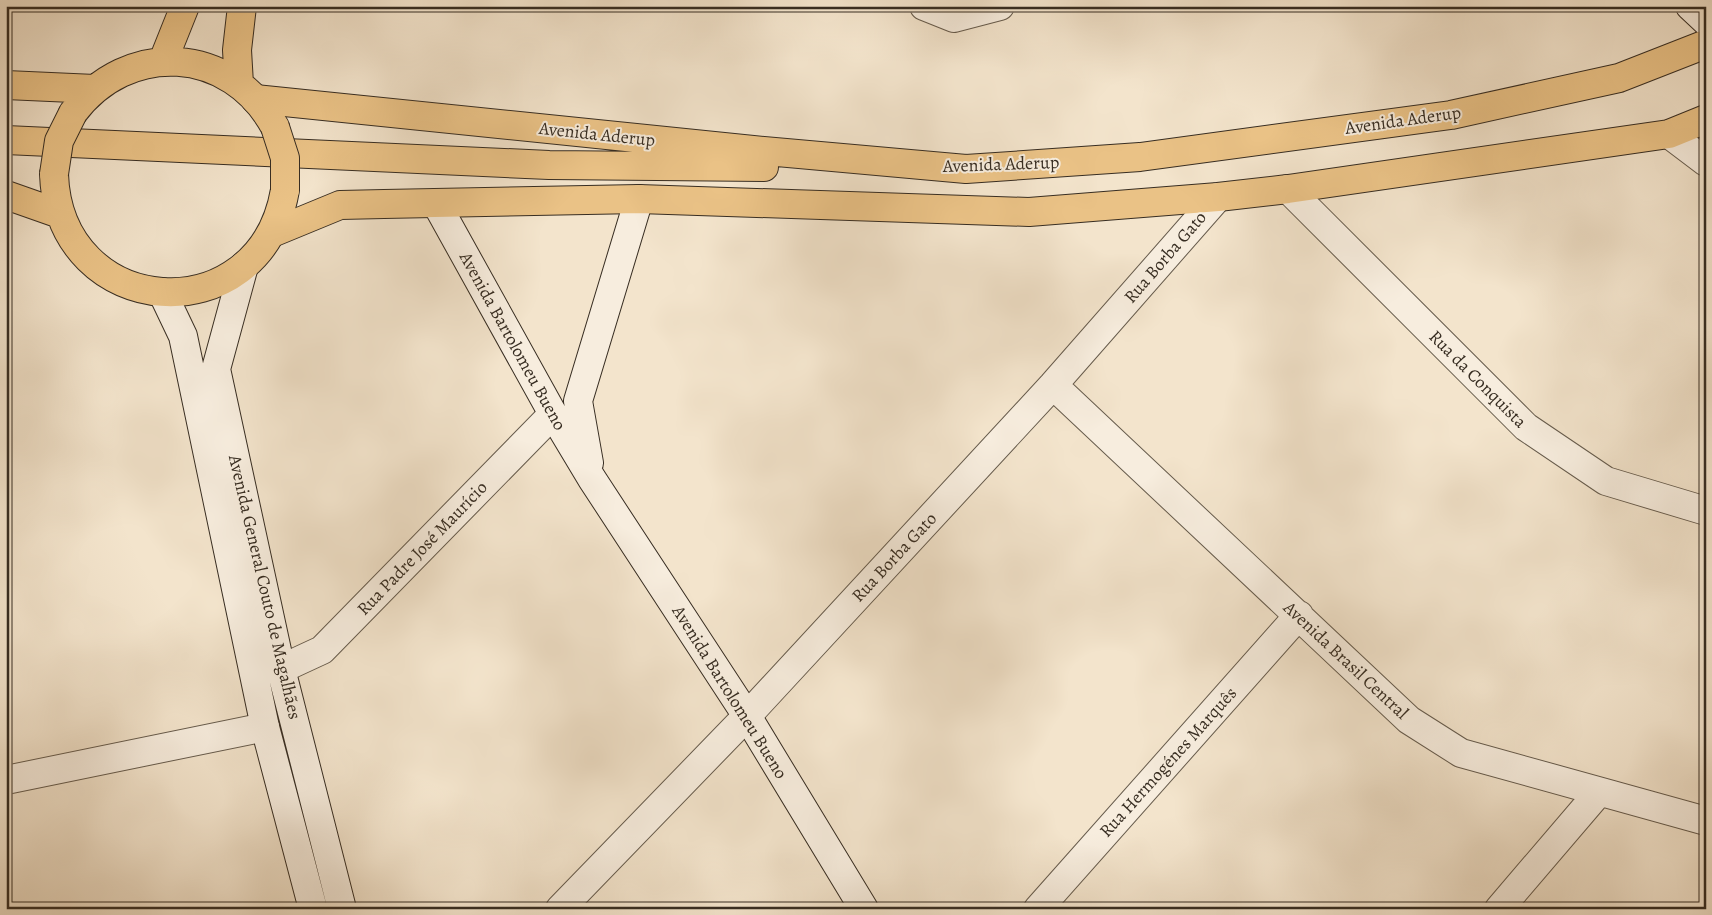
<svg xmlns="http://www.w3.org/2000/svg" width="1712" height="915" viewBox="0 0 1712 915" font-family="Alegreya,serif">
	<style>
		.lines { fill: none; stroke-linecap: round; stroke-linejoin: round }
		.street-casing { stroke: #665b4c; stroke-width: 30 }
		.secondary-casing { stroke: #372d22; stroke-width: 30 }
		.primary-casing { stroke: #372d22; stroke-width: 30 }
		.highway-casing { stroke: #372d22; stroke-width: 30 }
		.street { stroke: #f7edde; stroke-width: 28 }
		.secondary { stroke: #f7edde; stroke-width: 28 }
		.primary { stroke: #eac286; stroke-width: 28 }
		.highway { stroke: #eac286; stroke-width: 28 }
		.highway-bridge-casing { stroke: #372d22; stroke-width: 30; stroke-linecap: butt }
		.highway-bridge { stroke: #eac286; stroke-width: 28 }
		.labels { text-anchor: middle; dominant-baseline: central; stroke-width: 4; stroke-linejoin: round; paint-order: stroke }
		.street-label { font-size: 18px; fill: #372d22; stroke: #f7edde }
	</style>
	<rect width="100%" height="100%" fill="#f3e4cc"/>
	<filter id="stains"><feTurbulence type="fractalNoise" baseFrequency=".004" numOctaves="4"/><feColorMatrix values="0 0 0 0 .2 0 0 0 0 .09 0 0 0 0 .02 0 0 0 .5 -.17"/></filter>
	<radialGradient id="worn" r=".72"><stop offset=".6" stop-color="#630" stop-opacity="0"/><stop offset="1" stop-color="#630" stop-opacity=".3"/></radialGradient>
	<g class="lines">
		<g class="street-casing">
			<path id="street" d="M924,6l30,12 46,-12
				M1669,134l37,28
				M1288,189l238,238 80,54 100,30
				M1053,385l356,335 52,33 245,68
				M281,669l41,-19 231,-236
				M6,780l259,-53
				M560,909l187,-193 306,-331 165,-188
				M1038,909l261,-294
				M1499,909l100,-117"/>
		</g>
		<g class="secondary-casing">
			<path id="secondary" d="M1690,6l16,15
				M436,203l117,211 39,65 155,237 117,193
				M244,266l-28,103 65,300 61,240
				M162,292l21,44 82,391 48,182
				M589,463l-11,-62 61,-202"/>
		</g>
		<g class="primary-casing">
			<path id="primary" d="M255,99l498,51 213,19 174,-12 311,-42 168,-37 87,-34
				M6,140l543,25 215,2
				M272,233l68,-28 44,-1 255,-5 390,13 189,-15 70,-8 381,-55 37,-15"/>
		</g>
		<g class="highway-casing">
			<path id="highway" d="M163,61l22,-55
				M239,84l-2,-34 5,-44
				M6,85l89,4
				M73,113c54,-73 158,-68 202,14
				M54,174c5,147 206,162 231,16
				M6,195l54,19"/>
		</g>
		<use href="#street" class="street"/>
		<use href="#secondary" class="secondary"/>
		<use href="#primary" class="primary"/>
		<use href="#highway" class="highway"/>
		<g class="highway-bridge-casing">
			<path id="highway-bridge" d="M275,127l10,31v32
				M54,174l5,-33 14,-28"/>
		</g>
		<use href="#highway-bridge" class="highway-bridge"/>
	</g>
	<g class="labels">
		<g class="street-label">
			<text transform="translate(1403 120) rotate(-8)">Avenida Aderup</text>
			<text transform="translate(597 134) rotate(6)">Avenida Aderup</text>
			<text transform="translate(1001 164) rotate(-2)">Avenida Aderup</text>
			<text transform="translate(1165 257) rotate(-49)">Rua Borba Gato</text>
			<text transform="translate(513 341) rotate(61)">Avenida Bartolomeu Bueno</text>
			<text transform="translate(1478 379) rotate(45)">Rua da Conquista</text>
			<text transform="translate(422 548) rotate(-46)">Rua Padre José Maurício</text>
			<text transform="translate(894 557) rotate(-47)">Rua Borba Gato</text>
			<text transform="translate(265 587) rotate(77)">Avenida General Couto de Magalhães</text>
			<text transform="translate(1346 660) rotate(43)">Avenida Brasil Central</text>
			<text transform="translate(730 692) rotate(58)">Avenida Bartolomeu Bueno</text>
			<text transform="translate(1168 762) rotate(-48)">Rua Hermogénes Marquês</text>
		</g>
	</g>
	<rect width="1712" height="915" fill="none" stroke="#f3e4cc" stroke-width="25"/>
	<rect x="8" y="8" width="1697" height="900" fill="none" stroke="#372d22" stroke-width="2.5"/>
	<rect x="12" y="12" width="1687" height="890" fill="none" stroke="#372d22"/>
	<rect width="100%" height="100%" filter="url(#stains)"/>
	<rect width="100%" height="100%" fill="url(#worn)"/>
</svg>
